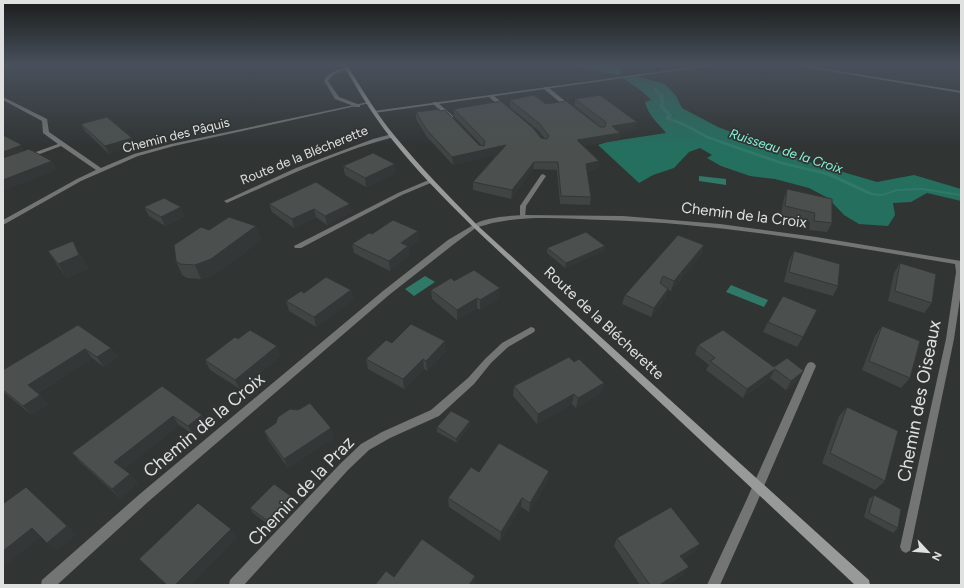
<svg xmlns="http://www.w3.org/2000/svg" width="964" height="588" viewBox="0 0 964 588" font-family="Figtree,sans-serif">
	<style>
		.forest { fill: #256f5f }
		.water { fill: #307968 }
		.lines { fill: none; stroke-linecap: round; stroke-linejoin: round }
		.stream { fill: #307968; fill-rule: evenodd }
		.lane { fill: #737575; fill-rule: evenodd }
		.street { fill: #737575; fill-rule: evenodd }
		.secondary { fill: #979a99; fill-rule: evenodd }
		.wall { fill: #404443 }
		.shaded-wall { fill: #343737 }
		.building { fill: #4b4f4e; stroke: #343737 }
		.labels { text-anchor: middle; dominant-baseline: central; stroke-width: 3.5; stroke-linejoin: round; paint-order: stroke }
		.far-street-label { font-size: 13px; fill: #dfe1e1; stroke: #303433 }
		.far-water-label { font-size: 13px; font-style: italic; fill: #88f3d8; stroke: #303433 }
		.street-label { font-size: 15px; fill: #dfe1e1; stroke: #303433 }
		.near-street-label { font-size: 18px; fill: #dfe1e1; stroke: #303433 }
	</style>
	<rect width="100%" height="100%" fill="#303433"/>
	<path class="forest" d="M576,65h40l6,3 -2,7 -30,-5z
		M636,76l29,8 11,12 6,12 36,19 91,35 68,20 37,-7 47,14v12l-34,-8 -16,9 -18,1 2,12 -7,11 -29,-2 -15,-9 -16,-17 -19,-10 -34,-9 -25,-3 -29,-10 -14,-8 5,-3 -12,-7 -11,4 -15,16 -21,7 -14,8 -41,-38 9,-3 59,-9c-8,-10 -18,-18 -21,-31l6,-2 -8,-8 -20,-14z"/>
	<path class="water" d="M699,176l27,3v6l-27,-4z
		M425,276l10,6 -21,14 -9,-7z
		M731,285l37,15 -4,7 -38,-15z"/>
	<g class="lines">
		<path class="stream" d="M603,65h4l7,3 -3,1z
			M654,88h2l8,8 -1,2 2,4 -2,4 9,9 -2,3 14,5 24,13 75,26 47,11 43,20 9,1 15,-5 25,-1 39,6v2l-39,-6 -25,1 -15,5 -12,-1 -44,-20 -46,-11 -74,-26 -24,-13 -16,-6 -1,-1 3,-3 -9,-9 2,-4 -2,-4 1,-2 -6,-6z"/>
		<path class="lane" d="M348,67h2v2c-9,2 -17,4 -22,12l11,16 21,8v2h-4l-21,-8 -11,-18c3,-9 15,-12 24,-14z
			M544,87h4l24,20v2h-4l-24,-20z
			M489,95h4l14,12v2h-4l-14,-12z
			M433,102h4l16,14v2h-4l-16,-14z
			M392,134l2,1v2c-56,14 -112,42 -165,65l-2,1 -3,-2 72,-33 77,-29z
			M543,174l3,2 -20,30 -1,11 -1,1h-4v-12l21,-31z
			M431,179l2,1v2l-31,13 -101,53h-6l-1,-2 104,-53z
			M475,224l3,2 -1,1 -23,17 -65,51h-6l-1,-2 1,-2 65,-51z
			M811,362l3,1 2,3 -61,141 -35,78h-13l39,-84 60,-135 2,-3z"/>
		<path class="street" d="M707,65h9l-342,48 -2,-1 2,-1z
			M793,65h8l160,26v2z
			M3,97l44,22 2,13 52,36 33,-14 37,-10 197,-42 2,1 -196,43 -36,10 -57,25 -78,44v-5l74,-41 19,-9 -35,-24 -32,12h-4v-2l33,-12 -15,-11 -1,-12 -39,-21z
			M523,215l100,1 97,8 96,13 145,24v31l-7,47 -44,212 -4,2 -4,-2 -2,-4 46,-208 10,-67 -1,-8c-116,-19 -233,-41 -351,-44 -35,-1 -71,-5 -106,2 -8,1 -15,4 -23,6l-3,-2c11,-9 37,-10 51,-11z
			M386,290l4,3 -1,2 -240,206 -92,84h-16l1,-5 99,-87 242,-202z
			M531,327l3,1 1,2 -1,2 -26,15 -17,16 -17,21 -35,32 -49,22 -21,12 -21,20 -104,115h-15l1,-5 110,-116 21,-20 21,-12 49,-22 37,-32 17,-19 17,-16z"/>
		<path class="secondary" d="M343,65h4c15,24 29,48 47,70 26,32 55,61 83,90l392,355 1,5h-15l-382,-358c-29,-29 -58,-58 -83,-90 -18,-23 -32,-47 -47,-72z"/>
	</g>
	<path class="wall" d="M575,99l62,23 -2,8 -15,2 -1,8 -35,6 15,15 -1,8 -11,2 4,26 -1,8 -30,-1 -3,-34 -24,-1 -22,30 -38,-9v-8l24,-28 -44,11 -26,-28 -11,-18v-7l24,-1 39,34 3,1 -28,-30v-7l87,29 4,1 -6,-8 -29,-24v-7l36,4 55,23 -26,-21z
		M81,124l51,14 3,7 -26,9 -24,-23z
		M343,166l53,7 -30,14 -21,-12z
		M787,189l45,34 -5,9 -18,-2 1,-8 -29,-7 3,-17z
		M269,204l83,8 -25,13 -11,-8 -22,11 -22,-16z
		M144,207l41,9 -20,10 -16,-10z
		M256,226l5,14 -44,33 -16,6 -14,-1 -5,-3 -6,-14 33,-31z
		M418,231l1,9 -11,8 1,8 -19,15 -36,-18 -2,-9 20,-10z
		M704,245l-3,10 -30,36 -3,-1 -3,9 -14,18 -29,-13 3,-9z
		M605,246l-1,5 -39,17 -18,-15v-5z
		M48,251l33,4 7,14 -21,9 -10,-13z
		M794,251l44,35 -5,10 -49,-14 5,-21z
		M900,263l32,40 -8,10 -36,-12 6,-28z
		M454,281l45,17 -19,12 -3,-2 -20,12 -25,-21 -1,-9z
		M351,290l2,10 -37,27 -27,-16 -3,-10 18,-8z
		M768,322l35,15 -6,10 -34,-15z
		M78,325l33,23 7,9 -14,10 -12,-9 -54,35 10,11 -16,11 -29,-23v-22z
		M882,326l28,52 -9,10 -39,-18 13,-34z
		M238,339l43,17 -41,33 -30,-19 -5,-10z
		M392,343l54,8 -19,20 -3,-2 -20,20 -36,-20 -2,-10z
		M698,345l76,22 24,13 -12,10 -16,-12 -27,20 -37,-28 3,-5 -14,-11z
		M574,362l30,21 -3,10 -25,15 -4,-4 -35,20 -24,-28 1,-10z
		M162,386l40,29 6,9 -14,11 -15,-10 -55,44 6,5 8,9 -18,15 -40,-36 -8,-9z
		M847,407l38,74 -10,9 -53,-27 17,-47z
		M470,421v5l-13,17 -20,-11v-5z
		M264,431l70,7 -46,30 -19,-27z
		M479,472l69,9 -19,31 -8,-5 -21,34 -51,-34 -1,-9z
		M874,495l24,33 -5,5 -29,-16 5,-18z
		M297,504l-23,25 -21,-16 -3,-5z
		M617,538l78,14 -12,7v16l-16,10h-27l-26,-39z"/>
	<path class="shaded-wall" d="M637,122l-2,8 -24,4 1,-8z
		M620,133l-1,7 -43,8 1,-8z
		M132,138l3,7 -26,9 -4,-8z
		M22,145l5,9 -24,8v-10z
		M506,145l-1,8 -52,12 -1,-8z
		M52,161l5,9 -54,21v-11z
		M599,161l-1,8 -13,2 1,-7z
		M534,162l-1,7 -22,30 1,-9z
		M395,164l1,9 -30,14 -1,-9z
		M350,204l2,8 -25,13 -2,-9z
		M181,207l4,9 -20,10 -4,-9z
		M314,209l2,8 -22,11 -2,-9z
		M256,226l5,14 -44,33 -16,6 -6,-14z
		M418,231l1,9 -11,8 1,8 -19,15 -1,-10 12,-18z
		M73,241l8,14 7,14 -21,9 -9,-14z
		M704,245l-3,10 -30,36 3,-10z
		M605,246l-1,5 -39,17 1,-5z
		M500,288l-1,10 -19,12v-10z
		M668,289l-3,10 -14,18 3,-9z
		M351,290l2,10 -37,27 -2,-10z
		M477,298v10l-20,12v-10z
		M445,341l1,10 -19,20 -1,-10z
		M277,346l4,10 -41,33 -5,-9z
		M111,348l7,9 -14,10 -7,-10z
		M85,349l7,9 -56,36 -8,-9z
		M423,359l1,10 -20,20 -1,-10z
		M775,369l-5,9 -27,20 4,-9z
		M804,371l-6,9 -12,10 5,-9z
		M604,383l-3,10 -25,15 2,-10z
		M574,394l-2,10 -35,20 1,-10z
		M40,395l8,9 -16,11 -9,-9z
		M202,415l6,9 -14,11 -6,-9z
		M173,416l6,9 -57,46 -8,-9z
		M470,421v5l-13,17 -1,-4z
		M331,428l3,10 -46,30 -4,-9z
		M549,471l-1,10 -19,31 1,-9z
		M130,474l8,9 -18,15 -8,-9z
		M26,487l51,47 -20,17 -10,-8z
		M522,498l-1,9 -21,34 1,-9z
		M295,499l2,5 -23,25 -2,-5z
		M32,528l10,8 -39,32v-17z
		M231,529l6,9 -46,47h-16z
		M700,544l-5,8 -20,12 5,-8z
		M689,567l-6,8 -16,10h-8z
		M475,576v9h-6z"/>
	<path class="building" d="M534,95l12,9 20,-3 34,26h5l1,-5 -31,-23 25,-4 37,27 -25,4 8,7 -43,7 22,21 -13,3 5,33 -30,-1 -3,-34h-24l-22,28 -39,-8 33,-37 -54,12 -26,-28 -10,-17 23,-3 1,2 5,-1 34,35 5,1 1,-5 -31,-32 47,-8 32,27 8,10 6,1 2,-3 -9,-12 -30,-24z
		M107,117l25,21 -27,8 -24,-22z
		M3,135l19,10 -19,7z
		M29,149l23,12 -49,19v-22z
		M373,153l22,11 -30,14 -22,-12z
		M316,182l34,22 -25,12 -11,-7 -22,10 -23,-15z
		M787,189l45,10v24l-18,-2 1,-8 -30,-7z
		M164,198l17,9 -20,10 -17,-10z
		M229,217l27,9 -45,33 -16,6 -15,-1 -4,-3 -2,-16 27,-18 8,3z
		M393,220l25,11 -17,12 7,3 -19,15 -37,-17 17,-11 3,1z
		M586,232l19,14 -39,17 -19,-15z
		M678,235l26,10 -30,36 -11,-5 -3,7 8,6 -14,19 -29,-13z
		M73,241l6,14 -21,9 -10,-13z
		M794,251l46,13 -2,22 -49,-14z
		M900,263l36,11 -4,29 -37,-12z
		M474,270l26,18 -20,12 -3,-2 -20,12 -26,-20 20,-12 3,3z
		M326,277l25,13 -37,27 -28,-16 15,-10 3,2z
		M783,296l34,14 -14,27 -35,-15z
		M411,324l34,17 -19,20 -3,-2 -20,20 -37,-20 20,-19 6,3z
		M78,325l33,23 -14,9 -12,-8 -57,36 12,10 -17,11 -20,-16v-20z
		M882,326l38,15 -10,37 -41,-17z
		M250,330l27,16 -42,34 -30,-20 30,-23 3,2z
		M723,330l51,37 13,-9 17,13 -13,10 -16,-12 -28,20 -37,-28 5,-3 -17,-13z
		M569,357l5,5 5,-3 25,24 -26,15 -4,-4 -36,20 -24,-28z
		M162,386l40,29 -14,11 -15,-10 -59,46 16,12 -18,15 -40,-36z
		M310,403l21,25 -47,31 -20,-28 12,-8 2,-6 12,-8 8,1z
		M847,407l51,24 -13,50 -55,-28z
		M451,411l19,10 -14,18 -19,-12z
		M499,443l50,28 -19,32 -8,-5 -21,34 -53,-34 23,-31 8,5z
		M274,484l21,15 -23,25 -22,-16z
		M26,487l41,39 -20,17 -15,-15 -29,23v-47z
		M874,495l27,14 -3,19 -29,-15z
		M198,503l33,26 -56,56h-8l-28,-26z
		M671,507l29,37 -20,12 9,11 -30,18h-9l-33,-47z
		M422,539l53,37 -6,9h-94l11,-14 8,6z"/>
	<linearGradient id="sky" x2="0" y2="1"><stop stop-color="#1a1d1c"/><stop offset="0.44" stop-color="#48505b"/><stop offset="1" stop-color="#48505b" stop-opacity="0"/></linearGradient>
	<rect width="964" height="147" fill="url(#sky)"/>
	<g class="labels">
		<g class="far-street-label">
			<text transform="translate(176 135) rotate(-14)">Chemin des Pâquis</text>
			<text transform="translate(304 155) rotate(-22)">Route de la Blécherette</text>
		</g>
		<g class="far-water-label">
			<text transform="translate(786 151) rotate(18)">Ruisseau de la Croix</text>
		</g>
		<g class="street-label">
			<text transform="translate(744 215) rotate(7)">Chemin de la Croix</text>
			<text transform="translate(604 323) rotate(43)">Route de la Blécherette</text>
		</g>
		<g class="near-street-label">
			<text transform="translate(919 401) rotate(-79)">Chemin des Oiseaux</text>
			<text transform="translate(204 425) rotate(-40)">Chemin de la Croix</text>
			<text transform="translate(301 491) rotate(-46)">Chemin de la Praz</text>
		</g>
	</g>
	<rect width="964" height="588" fill="none" stroke="#dfe1e1" stroke-width="8"/>
	<g transform="translate(928 552) rotate(116)" stroke="#303433" stroke-width="3" paint-order="stroke">
	<path d="M0-3L7 15L0 10L-7 15Z" fill="#dfe1e1"/>
	<text y="-6" font-size="11" font-weight="bold" text-anchor="middle" fill="#dfe1e1">N</text>
	</g>
</svg>
